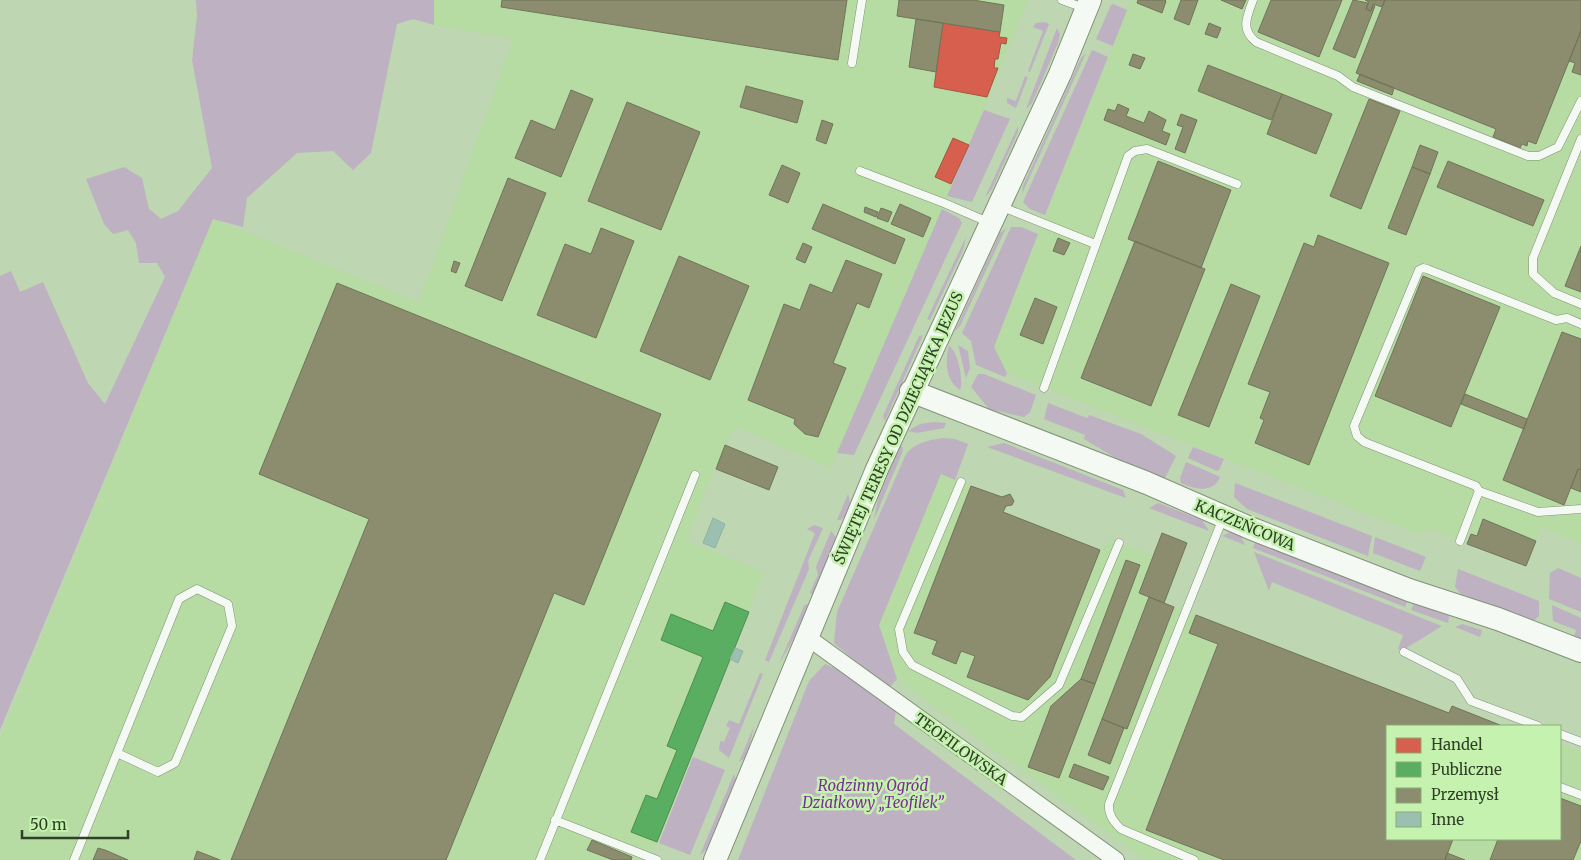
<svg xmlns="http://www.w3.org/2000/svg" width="1581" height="860" viewBox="0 0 1581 860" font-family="Merriweather,serif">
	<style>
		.built { fill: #b6dba3 }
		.green { fill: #bdb1c2 }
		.shops { fill: #d6604d; stroke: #a45641 }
		.public { fill: #5aae61; stroke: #4d8d4f }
		.industry { fill: #8c8c6e; stroke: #707558 }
		.building { fill: #9cc0b0; stroke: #91b2a2 }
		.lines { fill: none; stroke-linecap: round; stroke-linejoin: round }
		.lane-casing { stroke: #809277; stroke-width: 9 }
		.street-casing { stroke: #809277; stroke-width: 18 }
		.secondary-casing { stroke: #809277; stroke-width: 24 }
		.lane { stroke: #f5f9f3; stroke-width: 8 }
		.street { stroke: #f5f9f3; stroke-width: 16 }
		.secondary { stroke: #f5f9f3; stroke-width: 22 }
		.labels { text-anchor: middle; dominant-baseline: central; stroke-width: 5; stroke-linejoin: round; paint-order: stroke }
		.street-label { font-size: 15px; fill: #2f4026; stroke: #c5f2af }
		.park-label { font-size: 15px; font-style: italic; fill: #7b2e96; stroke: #c5f2af }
	</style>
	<rect width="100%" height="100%" fill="#bed6b2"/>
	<path class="built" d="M434,0h594l-44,110 -153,357 -96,-40 -27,57 -21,57 76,31 -114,288h-649v-122l213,-519 206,83 94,-263 -79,-14z
		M1131,0h450v543l-40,-16 -15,39 -95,-37 -12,5 -412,-161 -13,-26z
		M941,474l61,23 8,-3 4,7 -2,4 -6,1 -2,6 96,38 12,-10 41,16 9,-23 25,10 -23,60 285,110 3,-7 48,19 -113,1v113h173v-95l21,8v108h-436l-248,-181 -18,-54z"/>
	<path class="green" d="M196,0h238v25l-21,-6 -16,5 -26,129 -18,17 -20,-19 -36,2 -50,45 -4,29 -30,-8 -213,511v-454l11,-5 9,21 23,-10 45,101 17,21 60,-127 -8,-14h-18l-3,-20 -8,-13 -15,4 -9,-10 -18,-45 38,-12 18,11 7,31 12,10 17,-8 34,-43 -20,-108 5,-44z
		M1113,4l14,6 -14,36 -17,-7 15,-34z
		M1045,22l4,2 -19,48 -2,-1 15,-40 -10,-4 3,-4z
		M1057,28l3,7 -2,8 -26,60 -6,6z
		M1092,50l16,7 -63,158 -15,-6 -7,-7z
		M1086,53l-64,141 1,-8 58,-128z
		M1025,76l3,1 -12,31 -9,-5v-5l9,3z
		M984,110l26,9 -38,83 -25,-6z
		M1018,126v6l-26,57 -7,8z
		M942,209l17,9 3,5 -108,232 -17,-2z
		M1011,227h10l17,7 -44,113 13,26 -2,4 -29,-12 -5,-24 -9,-8z
		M1006,228l-46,98 -5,5 45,-98z
		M966,237l-3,13 -33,70 -3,-1z
		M923,335l-38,86 -2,-5 36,-80z
		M958,345l10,6 2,17 -4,10z
		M949,346c9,5 15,35 11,44 -15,-11 -15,-28 -11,-44z
		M978,374h6l52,21 -6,17 -6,5 -35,-8 -18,-22z
		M1048,403l39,15 2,-3 52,19 35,22 -11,22 -46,-18 -35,-21 1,-4 -41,-16z
		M934,422l12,1 -2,5 -27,5 -9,-2 12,-7z
		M942,438l13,1 13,5 -13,36 -14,-6 -62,151 18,54 -9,10 -54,-46 3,-31 69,-158c10,-12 21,-13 36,-16z
		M1004,443l119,47 3,8 -139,-51z
		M900,445l3,3 -1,5 -28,67 6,-33z
		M1193,447l31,12 -5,11 -2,1 -29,-13z
		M1186,462l34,15c-7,17 -26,12 -39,6l-1,-5z
		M1235,483l137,53 -4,20 -121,-47 -13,-12z
		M848,494c4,10 1,19 -7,26h-4z
		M1158,503l44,17 7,11 -60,-23z
		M814,525l9,3 -15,33 1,8 -40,93 -4,-2 50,-127 -8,-4z
		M831,531l4,5 1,5 -23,56 -3,-5 8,-17 -2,-8z
		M1230,532l11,5 4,8 -23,-9z
		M1375,537l51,20 -6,14 -47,-18z
		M1255,542l153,58 -3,7 -152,-59z
		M1254,552l188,74 -39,24 -5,-1 5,-14 -131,-53 -3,9z
		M1558,568l23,10v34l-32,-13 1,-26z
		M1458,569l81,32v15l-7,6 -71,-28 -6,-7z
		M1414,603l35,13 -1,7 -37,-13z
		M807,604l2,1 -9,23 -21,36 25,-58z
		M1552,605l29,13v22l-7,-3 2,-7 -23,-9z
		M1462,624l20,6 -2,7 -25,-10z
		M825,664l23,10 48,35 -2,15 182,136h-338l71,-179z
		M760,673l3,1 -34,84 -10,-8 1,-9 4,1 6,-14 -4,-2 3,-6 10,4z
		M754,726l-7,31 -8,5z
		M693,757l32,13 -35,85 -31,-12z
		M734,774l2,6 -25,65 -11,10z"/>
	<path class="shops" d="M943,23l57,9 -1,5 8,1 -1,6 -5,-1 -3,16h-3l-1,9h4l-11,29 -53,-10z
		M953,138l16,7 -18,39 -16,-7z"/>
	<path class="public" d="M725,602l24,10 -92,230 -26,-10 15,-37 11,4 20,-49 -10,-4 36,-89 -42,-17 10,-26 42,17z"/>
	<path class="industry" d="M502,0h345l-9,60 -337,-53z
		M899,0h74l31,5 -4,27 -103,-16z
		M1138,0h27l1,1 -4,12 -25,-10z
		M1181,0h17l-9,25 -15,-6z
		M1221,0h25l-4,9z
		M1271,0h71l-23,57 -61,-25z
		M1353,0l15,3 -2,6 5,2 2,-6 2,1 -20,52 -22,-9z
		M1365,0h20l-3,7 -9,-3 -2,7 -5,-2 3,-7z
		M1385,0h196v31l-45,113 -8,-3 -1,5 -5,-2 -2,4 -27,-11 3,-8 -140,-56z
		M916,19l27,4 -7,49 -27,-5z
		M1209,23l12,5 -4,10 -12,-4z
		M1581,31v44l-9,-3 3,-9 -6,-2z
		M1133,54l12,4 -5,11 -11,-4z
		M1208,65l74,29 -11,26 -73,-29z
		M1360,74l34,14 -2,7 -35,-14z
		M746,86l57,15 -6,22 -57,-16z
		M571,90l22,9 -32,78 -46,-19 16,-38 24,10z
		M1282,94l50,20 -16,40 -49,-20z
		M1369,99l31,12 -39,98 -31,-13z
		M627,102l73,30 -39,98 -73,-29z
		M1118,104l11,5 -3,7 18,7 5,-12 17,9 -4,11 8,3 -4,11 -62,-25 4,-11 7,2z
		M1181,114l16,6 -12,33 -10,-4 8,-22 -6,-2z
		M822,120l11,4 -7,20 -10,-4z
		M1420,145l18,7 -8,22 -18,-7z
		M1158,161l73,29 -30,78 -73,-29z
		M1448,161l96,39 -11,26 -96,-39z
		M782,165l18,8 -12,30 -19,-8z
		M1412,167l18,7 -24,61 -18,-7z
		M508,178l38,15 -44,108 -37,-15z
		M823,204l82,35 -10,25 -83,-35z
		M900,204l31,14 -8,19 -32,-13z
		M865,207l13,5 -2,5 -12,-5z
		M881,208l11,4 -4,10 -11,-4z
		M601,228l33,13 -38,97 -59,-23 28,-71 26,10z
		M1318,235l71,28 -80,202 -54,-22 9,-23 -4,-2 10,-26 -22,-8 56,-141 10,4z
		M1058,238l12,5 -6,12 -11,-4z
		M1135,241l70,28 -54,137 -70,-28z
		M803,243l9,4 -7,16 -9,-4z
		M1581,246v46l-16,-6z
		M679,256l70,30 -39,94 -70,-29z
		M846,260l36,14 -13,34 -12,-5 -24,60 13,5 -28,69 -13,-3 -11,-10 1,-5 -47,-19 36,-96 16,6 10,-26 22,9z
		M454,261l6,2 -4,10 -5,-2z
		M1423,276l77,31 -49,120 -76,-31z
		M337,283l324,131 -77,191 -30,-12 -108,267h-215l138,-341 -110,-45z
		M1231,284l29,12 -51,131 -31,-12z
		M1035,298l22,9 -14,37 -23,-9z
		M1562,332l19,7v131l-3,-1 -14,36 -61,-25z
		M1465,394l62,25 -3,10 -63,-25z
		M725,445l53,22 -9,23 -53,-21z
		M1578,469l3,1v22l-10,-4z
		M971,486l31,11 8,-3 4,7 -2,4 -6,1 -3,6 97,38 -50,127 -22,23 -61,-23 8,-21 -14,-5 -5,13 -24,-10 5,-13 -23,-8z
		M1483,519l53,22 -10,25 -59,-22 4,-10 6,2z
		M1162,533l25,10 -23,60 -25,-10z
		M1126,560l14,5 -45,119 -14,-5z
		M1149,597l25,10 -47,122 -25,-10z
		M1196,615l253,98 3,-7 48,19 -113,1v113h66l-8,21h-221l-78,-30 72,-186 -29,-11z
		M1081,679l14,5 -36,94 -31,-11 23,-61z
		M1102,719l22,9 -14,36 -22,-9z
		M1074,764l35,13 -6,13 -34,-13z
		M1560,798l21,8v35l-8,19h-83l8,-21h62z
		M592,840l40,17 -1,3h-18l-26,-10z
		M98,848l7,2 23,10h-35z
		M197,851l23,9h-26z
		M1447,853l18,7h-20z"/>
	<path class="building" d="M713,518l12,6 -10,24 -12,-5z
		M735,648l8,3 -5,12 -8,-4z"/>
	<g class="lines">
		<g class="lane-casing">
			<path id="lane" d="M1062,0l22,8
				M1253,0c-6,17 -13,29 3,42l82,34 15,11 175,69h11l19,-9 23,-46
				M852,63l10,-63
				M1581,139l-48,119v16l21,19 27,11
				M860,171l84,32 44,19
				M1000,206l95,38
				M1044,388l84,-232 7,-5 12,-2 90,35
				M961,482l-62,147 4,23 9,13 100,51 10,1 37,-32 60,-142
				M1479,491l59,21 43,-3
				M1460,541l19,-50 -3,-5 -112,-44 -7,-6 -3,-10 65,-156 4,-2 4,1 129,51 11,-2 14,6
				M1404,652l53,27 14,22 67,25
				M1560,734l21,8
				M1560,787l21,8
				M555,820l102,40
				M74,860l105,-261 18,-10 31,15 4,22 -57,137 -17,9 -41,-19
				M540,860l155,-385
				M1194,860l-73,-31c-7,-7 -13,-14 -12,-25l114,-286"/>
		</g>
		<g class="street-casing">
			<path id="street" d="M807,637l309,223"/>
		</g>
		<g class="secondary-casing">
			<path id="secondary" d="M911,391l236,92 103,45 159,62 89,29 83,32
				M715,860l162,-391 183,-395 30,-74"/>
		</g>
		<use href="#lane" class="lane"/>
		<use href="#street" class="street"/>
		<use href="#secondary" class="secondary"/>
	</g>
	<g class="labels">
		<g class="street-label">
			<text transform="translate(898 428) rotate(-66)">ŚWIĘTEJ TERESY OD DZIECIĄTKA JEZUS</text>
			<text transform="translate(1245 525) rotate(23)">KACZEŃCOWA</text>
			<text transform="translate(961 749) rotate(36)">TEOFILOWSKA</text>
		</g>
		<g class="park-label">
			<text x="873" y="785">Rodzinny Ogród<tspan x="873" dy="17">Działkowy „Teofilek”</tspan></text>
		</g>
	</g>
	<rect x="1386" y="725" width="175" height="115" fill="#c5f2af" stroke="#89ab78"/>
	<rect x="1396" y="738" width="25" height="15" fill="#d6604d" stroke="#89ab78"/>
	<text x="1431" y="750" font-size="15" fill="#2f4026">Handel</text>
	<rect x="1396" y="762" width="25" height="15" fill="#5aae61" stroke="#89ab78"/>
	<text x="1431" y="775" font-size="15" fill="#2f4026">Publiczne</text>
	<rect x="1396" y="788" width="25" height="15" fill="#8c8c6e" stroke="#89ab78"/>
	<text x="1431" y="800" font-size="15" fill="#2f4026">Przemysł</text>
	<rect x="1396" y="812" width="25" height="15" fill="#9cc0b0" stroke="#89ab78"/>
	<text x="1431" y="825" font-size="15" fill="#2f4026">Inne</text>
	<path d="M22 830v8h106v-8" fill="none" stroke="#2f4026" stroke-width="2.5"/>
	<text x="30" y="830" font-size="15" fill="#2f4026" stroke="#c5f2af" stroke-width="4" paint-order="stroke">50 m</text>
</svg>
